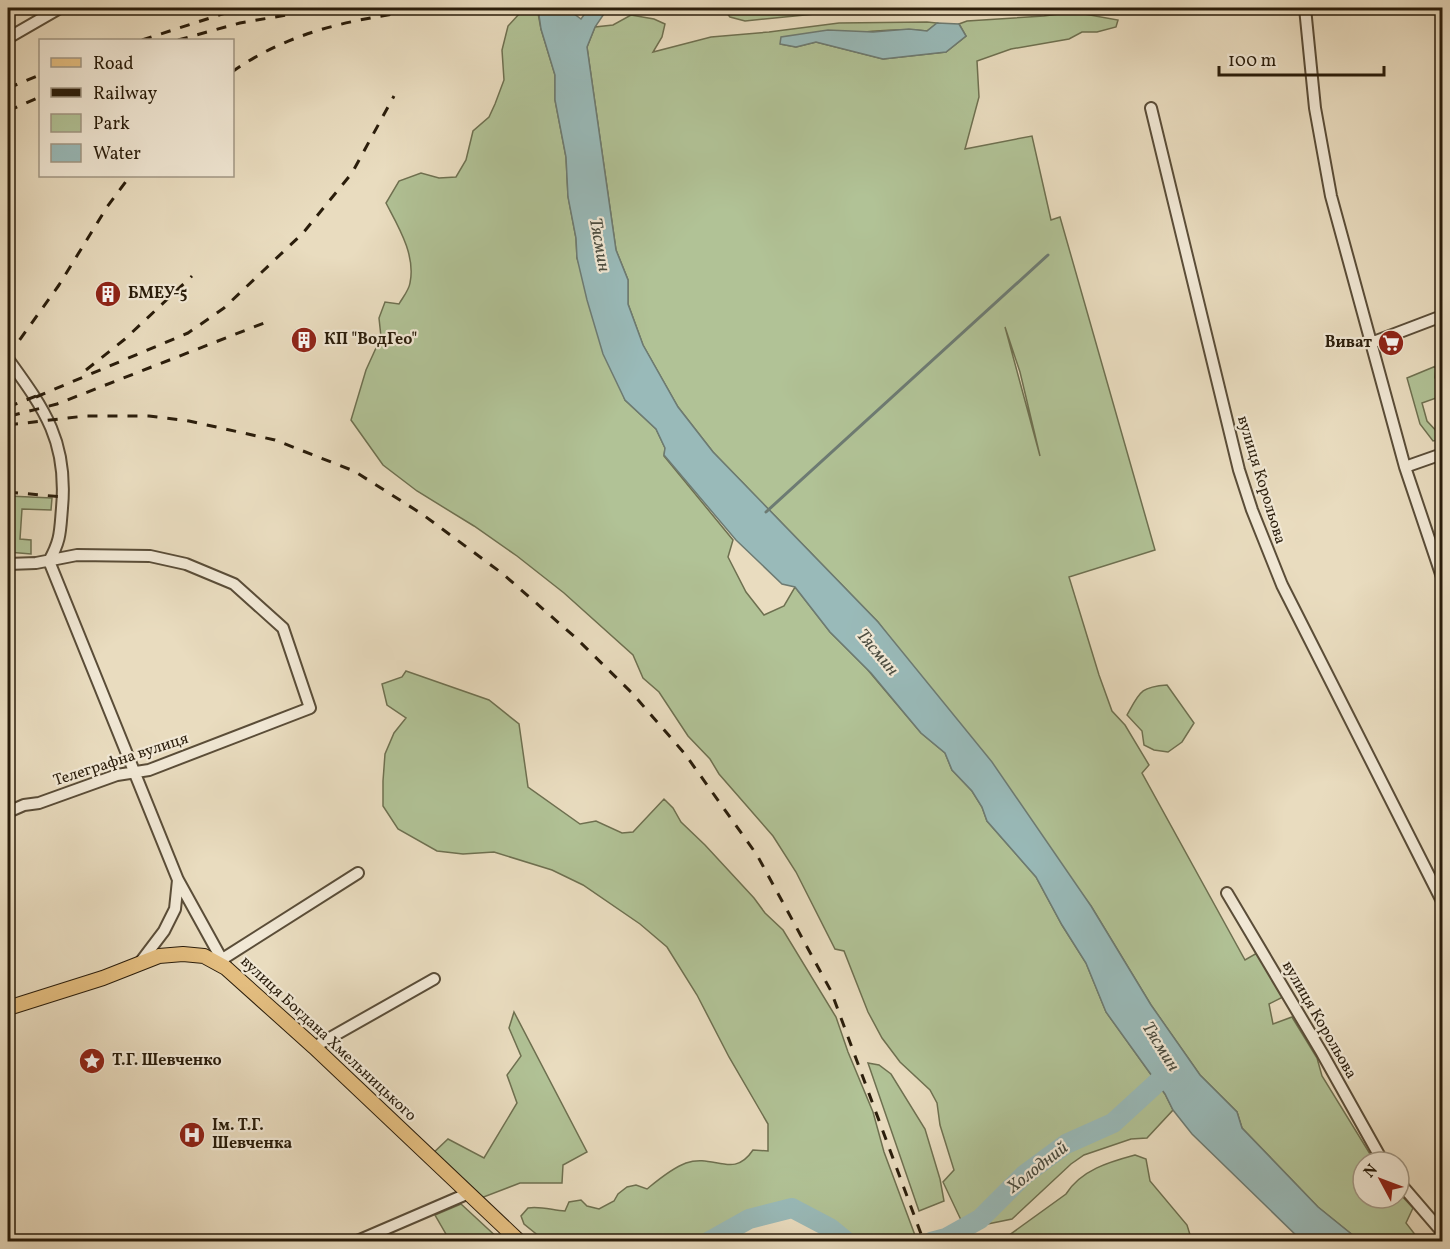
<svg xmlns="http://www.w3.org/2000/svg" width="1450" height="1249" viewBox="0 0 1450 1249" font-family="Vollkorn,serif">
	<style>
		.green { fill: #b1c296; stroke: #6e7050; stroke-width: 1.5; fill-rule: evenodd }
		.water { fill: #99bab9; stroke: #6d7b73; stroke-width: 1.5 }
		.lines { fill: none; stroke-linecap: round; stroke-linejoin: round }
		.stream { stroke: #6d7b73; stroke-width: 3 }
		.river { stroke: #99bab9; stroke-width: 20 }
		.minor-casing { stroke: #5a4d38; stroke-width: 14 }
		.major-casing { stroke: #2a1d0b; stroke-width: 16 }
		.minor { stroke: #f1e8d5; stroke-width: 10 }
		.major { stroke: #e4be80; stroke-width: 14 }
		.rail { stroke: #2a1d0b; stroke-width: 3; stroke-dasharray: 10 10; stroke-linecap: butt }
		.labels { text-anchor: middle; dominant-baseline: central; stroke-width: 4.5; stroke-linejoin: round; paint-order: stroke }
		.poi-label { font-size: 16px; font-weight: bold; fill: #2a1d0b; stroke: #f1e8d5; text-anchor: start }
		.street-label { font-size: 16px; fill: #2a1d0b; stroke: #f1e8d5 }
		.water-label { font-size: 18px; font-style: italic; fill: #4b4c3f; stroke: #f1e8d5 }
	</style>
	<rect width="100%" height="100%" fill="#e9dcbf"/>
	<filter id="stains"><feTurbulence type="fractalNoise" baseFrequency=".00333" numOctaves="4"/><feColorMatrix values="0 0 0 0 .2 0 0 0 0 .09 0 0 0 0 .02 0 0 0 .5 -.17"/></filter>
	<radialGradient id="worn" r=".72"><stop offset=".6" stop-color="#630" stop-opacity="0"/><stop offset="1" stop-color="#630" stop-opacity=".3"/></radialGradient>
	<path class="green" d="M727,8h264l-176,6 -70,7 -15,-4 -5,-6z
		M1073,12l45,8 -2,7 -19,5h-15l-13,7 -58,10 -34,12 2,36 -14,52 67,-13 19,84 9,-3 95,333 -86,27 30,98 13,36 13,14 24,40 -7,8 103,187 12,-7 26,44 -14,7 4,20 19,-7 25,41 5,18 53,86h-12v36h36v-5l14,15 -7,15 14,18h-60l-42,-34 -76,-79 -5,-16 -37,-37 -49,-70 -60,-99 -213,-284 -165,-170 -35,-45 -35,-62 -15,-41v-24l-12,-30 -29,-203 8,-20 18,-2 18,-10 23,4 11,5 -3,13 -9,15 58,-15 58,-5 70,-9 88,-1 10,1 -10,8c-48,-5 -99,7 -147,13l16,3 20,-5 67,17 63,-7 20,-16 -7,-12 8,-3 77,-5zM1005,327l15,45 20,84z
		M520,13h18l3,16 14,46v25l11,57 2,39 8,42 1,20 48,142 31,29 9,19 -1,8 69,84 -5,17 18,35 18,23 20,-9 11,-19 35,45 37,37 54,64 24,20 7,17 20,21 10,16 5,14 49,56 26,48 24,38 20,49 59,82 8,16 -26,28 -16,1 -47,16 -13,9 -59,55 -34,7 -17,-6 -18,-38 11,-12 -14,-45 -3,-22 -7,-13 -30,-28 -18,-24 -14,-26 -24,-61 -9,-2 -39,-77 -23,-36 -54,-62 -9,-15 -22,-23 -29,-44 -16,-14 -10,-23 -69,-62 -47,-37 -43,-30 -57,-35 -34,-26 -32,-45 15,-50 15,-33 -2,-19 6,-16 14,2c4,-7 10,-14 11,-21 6,-28 -12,-57 -24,-80l13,-22 22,-8 18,5 17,-1 10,-17 7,-29 16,-14 6,-13 9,-24 -2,-30 6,-24z
		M1436,366l-1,12 7,5 -3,14 -17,6 5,18 15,16v2l-9,2 -13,-17 -13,-46z
		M8,496l44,2 -1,12 -29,-1 -2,30 11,1v14l-23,-2z
		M406,671l83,29 30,24 9,63 52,37 16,-3 26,12 11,-1 31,-33 9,9 8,14 24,23 49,53 11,15 18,17 53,87 12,35 25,60 11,40 32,86 -2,3h-15l-5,-5 -2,5h-39l-16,-12 -23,-14 -23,-10 -31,7 -63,30 -152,-1 -21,-17 -3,-8 7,-8c12,-2 24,2 37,3l4,-9 12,-2 6,6 12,3 15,-8 4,-7 9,-7 9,-2 11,4c11,-9 25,-21 39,-26 28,-10 47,17 67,-13l15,1v-27l-39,-67 -32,-62 -30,-48 -27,-23 -57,-39 -31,-15 -58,-18 -31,2 -26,-3 -39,-22 -15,-23v-25l2,-27 9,-21 12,-15 -19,-13 -5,-21 20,-7z
		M1167,685l27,38 -12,19 -14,10 -14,-2 -10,-5 -2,-14 -15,-16c13,-23 13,-28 40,-30z
		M514,1012l73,140 -24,13 -1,18h-42l-44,17 -46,-44 18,-17 36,19 33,-55 -10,-28 14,-19 -12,-28z
		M868,1063l11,2 12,9 34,55 15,50 4,22 -25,10z
		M1135,1155l11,4 4,22 37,44 5,16h-191l65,-47c15,-24 43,-32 69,-39z
		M461,1204l40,37h-51l-15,-26z"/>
	<path class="water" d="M538,8h34l1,5 8,6 8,-11h19l-13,19 -8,20 29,203 12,30v24l15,41 35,62 35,45 165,170 114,140 99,144 60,99 49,70 37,37 5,16 76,79 42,34h-58l-110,-107 -19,-24 -8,-16 -59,-82 -20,-49 -24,-38 -26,-48 -49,-56 -5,-14 -10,-16 -20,-21 -7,-17 -24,-20 -50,-60 -41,-41 -35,-45 -13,-3 -46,-44 -72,-85 1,-7 -9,-19 -31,-29 -22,-46 -16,-54 -10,-42 -1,-20 -8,-41 -2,-40 -11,-57v-25l-14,-46z
		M937,23l22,1 7,12 -20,16 -63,7 -67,-17 -20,5 -16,-3 1,-7 47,-7 45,2 36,-3 18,2z"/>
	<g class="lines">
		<path class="stream" d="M766,512l282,-257"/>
		<path class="river" d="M708,1242l41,-23 43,-11 38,20 17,14
			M931,1242l15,-4 34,-19 44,-44 42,-31 47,-21 59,-54"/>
		<g class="minor-casing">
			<path id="minor" d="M1305,8l10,100 16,88 74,271 37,110
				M1440,8l2,1
				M8,38l52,-30
				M1151,108l88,362 13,40 30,75 160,316
				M1371,343l71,-27
				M8,359c37,51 60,83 54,149 -2,23 -1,32 -13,53l129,319 48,87
				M1405,467l37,-13
				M8,564l28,-1 41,-8 73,1 36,8 48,20 49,44 27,80 -161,62 -32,5 -78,28 -15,2 -16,7
				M1227,893l95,160 61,109
				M221,960l137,-87
				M139,964l25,-33 11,-22 3,-29
				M314,1047l120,-68
				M1399,1182l43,50
				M355,1242l114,-49"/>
		</g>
		<g class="major-casing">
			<path id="major" d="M8,1008l95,-30 56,-22 24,-2 21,2 22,12 88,79 206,195"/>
		</g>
		<use href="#minor" class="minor"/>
		<use href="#major" class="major"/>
		<path class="rail" d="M142,40l99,-32
			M178,40l62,-17 64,-11 80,-4
			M232,72c63,-45 137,-56 211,-64
			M8,88l32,-13
			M8,111l32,-14
			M8,356l51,-71 48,-78 23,-31
			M86,370l39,-31 67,-63
			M36,397l152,-64 36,-25 79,-75 49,-60 42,-77
			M8,407l36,-14
			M10,416l47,-12 207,-81
			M8,425l77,-9h64l40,5 86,19 79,31 68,43 81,60 73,64 56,55 53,61 72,101 74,136 93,251
			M8,492l55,5"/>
	</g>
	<defs>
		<g id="building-disc" transform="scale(1.35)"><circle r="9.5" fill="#8f2418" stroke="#f1e8d5"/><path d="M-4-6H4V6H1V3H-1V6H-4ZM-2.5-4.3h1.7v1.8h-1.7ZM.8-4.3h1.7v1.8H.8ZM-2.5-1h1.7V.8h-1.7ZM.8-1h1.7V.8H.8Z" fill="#fff"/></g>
		<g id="supermarket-disc" transform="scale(1.35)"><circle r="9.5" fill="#8f2418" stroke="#f1e8d5"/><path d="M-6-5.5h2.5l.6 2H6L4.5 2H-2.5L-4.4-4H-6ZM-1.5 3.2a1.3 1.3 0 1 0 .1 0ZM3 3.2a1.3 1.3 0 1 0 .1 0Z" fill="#fff"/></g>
		<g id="sight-disc" transform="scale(1.35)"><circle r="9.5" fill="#8f2418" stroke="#f1e8d5"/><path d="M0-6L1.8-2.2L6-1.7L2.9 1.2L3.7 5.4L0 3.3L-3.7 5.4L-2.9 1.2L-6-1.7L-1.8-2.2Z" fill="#fff"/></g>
		<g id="hospital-disc" transform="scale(1.35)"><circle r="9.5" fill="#8f2418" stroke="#f1e8d5"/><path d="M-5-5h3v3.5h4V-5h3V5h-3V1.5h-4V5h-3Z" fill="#fff"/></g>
	</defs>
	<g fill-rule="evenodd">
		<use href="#building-disc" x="108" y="294"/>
		<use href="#building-disc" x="304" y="340"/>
		<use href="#supermarket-disc" x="1391" y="343"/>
		<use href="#sight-disc" x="92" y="1061"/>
		<use href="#hospital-disc" x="192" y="1135"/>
	</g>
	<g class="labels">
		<g class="poi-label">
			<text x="128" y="294">БМЕУ-5</text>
			<text x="324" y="340">КП "ВодГео"</text>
			<text x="1372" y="343" text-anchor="end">Виват</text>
			<text x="112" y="1061">Т.Г. Шевченко</text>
			<text x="212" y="1126">Ім. Т.Г.<tspan x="212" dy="18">Шевченка</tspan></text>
		</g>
		<g class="street-label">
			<text transform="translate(1261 480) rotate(73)">вулиця Корольова</text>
			<text transform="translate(121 760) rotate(-18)">Телеграфна вулиця</text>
			<text transform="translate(1319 1020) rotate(60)">вулиця Корольова</text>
			<text transform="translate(328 1039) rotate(43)">вулиця Богдана Хмельницького</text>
		</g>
		<g class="water-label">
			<text transform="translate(599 245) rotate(80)">Тясмин</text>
			<text transform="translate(877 653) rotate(50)">Тясмин</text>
			<text transform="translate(1160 1047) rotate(58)">Тясмин</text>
			<text transform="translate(1038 1168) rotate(-38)">Холодний</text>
		</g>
	</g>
	<rect width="1450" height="1249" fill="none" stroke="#e9dcbf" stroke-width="30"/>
	<rect x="9" y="9" width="1432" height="1231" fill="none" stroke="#2a1d0b" stroke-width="3"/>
	<rect x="15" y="15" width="1420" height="1219" fill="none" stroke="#2a1d0b" stroke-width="1.5"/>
	<rect x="39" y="39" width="195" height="138" fill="#f1e8d5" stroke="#a19784" stroke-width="1.5"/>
	<rect x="51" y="58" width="30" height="9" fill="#e4be80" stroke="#a19784" stroke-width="1.5"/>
	<text x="93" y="69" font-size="18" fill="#2a1d0b">Road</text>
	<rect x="51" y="88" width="30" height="9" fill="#2a1d0b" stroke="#a19784" stroke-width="1.5"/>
	<text x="93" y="99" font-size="18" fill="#2a1d0b">Railway</text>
	<rect x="51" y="114" width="30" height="18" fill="#b1c296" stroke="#a19784" stroke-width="1.5"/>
	<text x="93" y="129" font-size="18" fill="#2a1d0b">Park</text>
	<rect x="51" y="144" width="30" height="18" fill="#99bab9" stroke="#a19784" stroke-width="1.5"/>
	<text x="93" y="159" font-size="18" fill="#2a1d0b">Water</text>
	<g transform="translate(1381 1180) rotate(311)"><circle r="28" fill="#f1e8d5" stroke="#a19784" stroke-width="1.5"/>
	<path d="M0-4.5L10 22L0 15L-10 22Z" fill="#8f2418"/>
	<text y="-9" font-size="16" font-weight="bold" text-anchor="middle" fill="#2a1d0b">N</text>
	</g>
	<path d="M1219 66v9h165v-9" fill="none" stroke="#2a1d0b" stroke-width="3"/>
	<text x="1228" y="66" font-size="18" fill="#2a1d0b" stroke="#f1e8d5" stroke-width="4.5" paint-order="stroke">100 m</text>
	<rect width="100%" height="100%" filter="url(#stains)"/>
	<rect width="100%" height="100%" fill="url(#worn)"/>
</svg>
